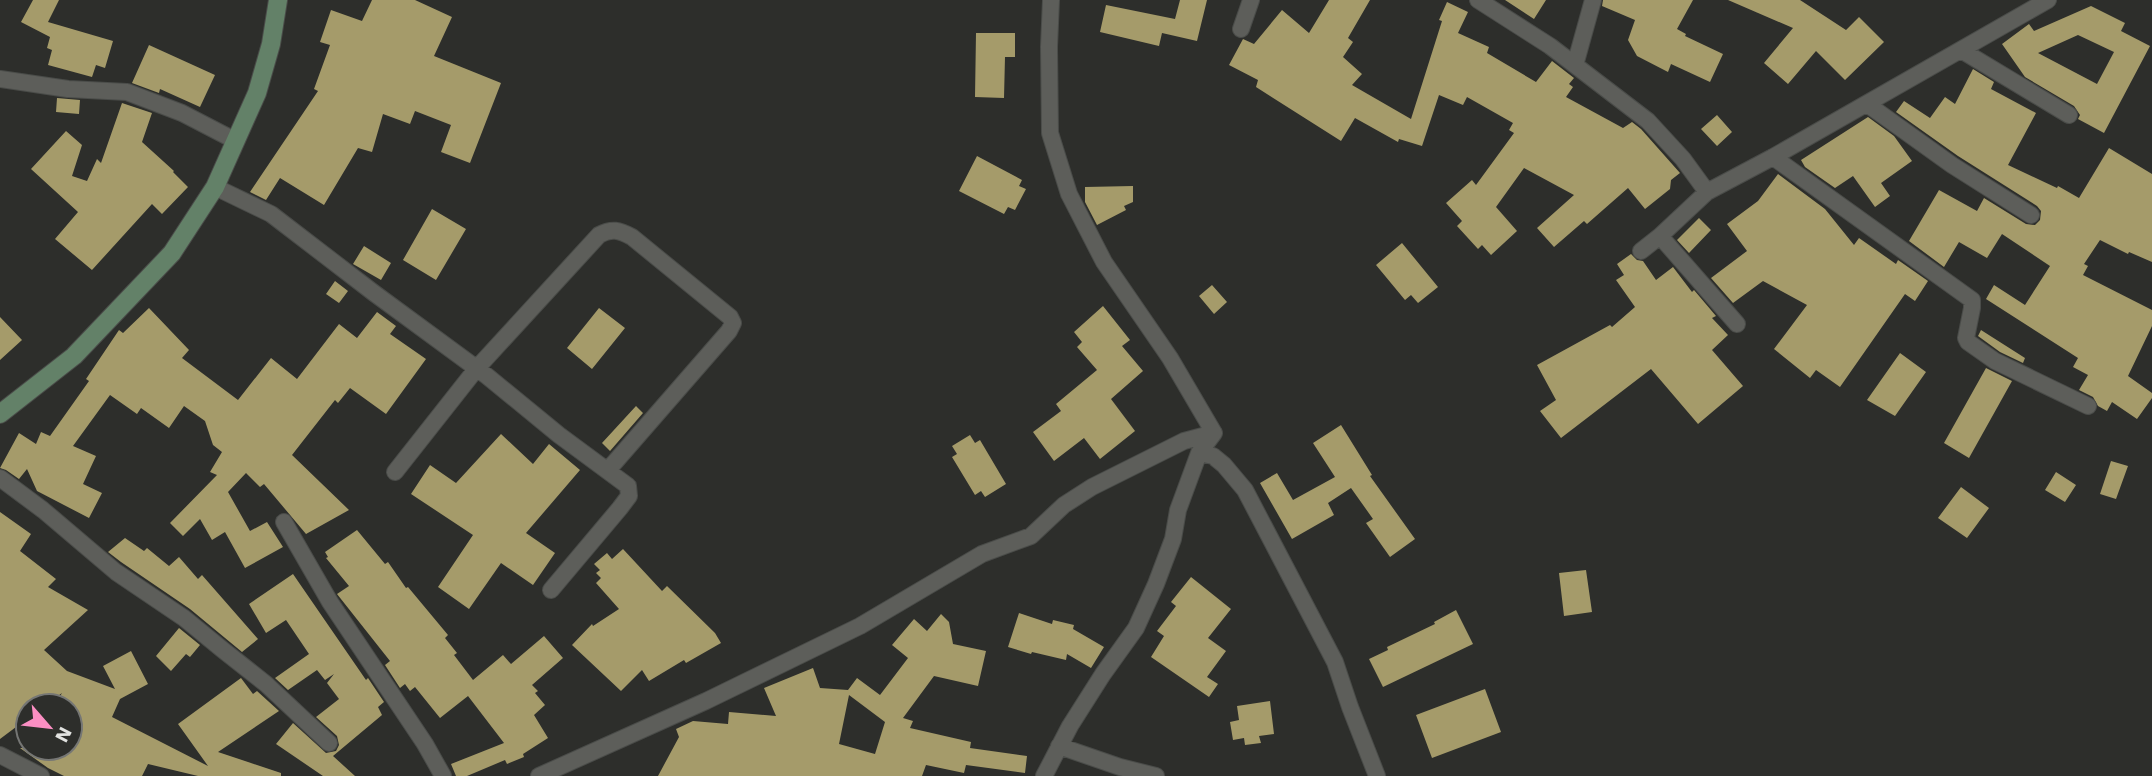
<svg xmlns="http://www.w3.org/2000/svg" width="2152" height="776" viewBox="0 0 2152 776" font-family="'Work Sans',sans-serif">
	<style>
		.building { fill: #a59b6a; fill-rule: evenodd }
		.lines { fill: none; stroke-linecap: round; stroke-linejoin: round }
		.street-casing { stroke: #4a4c49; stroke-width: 18 }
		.secondary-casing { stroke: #4a4c49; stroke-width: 20 }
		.street { stroke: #5d5e5a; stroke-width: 16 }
		.secondary { stroke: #638168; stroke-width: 18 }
	</style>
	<rect width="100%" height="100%" fill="#2d2e2b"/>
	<path class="building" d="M33,0h26l-11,22 65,19 -8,27 -9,-3 -4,12 -44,-12 4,-15 -5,-2 3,-11 -29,-15z
		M372,0h43l37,17 -18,39 67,27 -31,80 -29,-11 10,-27 -36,-14 -5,13 -27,-10 -11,38 -14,-4 -34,57 -44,-27 -14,22 -16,-8 68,-101 -4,-2 16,-44 -10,-3 11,-32 31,11z
		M1180,0h27l-10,41 -35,-8 -3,13 -59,-14 6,-27 69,14z
		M1329,0h41l-22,38 5,4 -10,15 19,17 -10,11 59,34 31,-98 -3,-1 8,-18 21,10 -10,21 31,14 -2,6 49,29 16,-21 22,17 -5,6 4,3 -7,10 57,31 9,-6 9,7 39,44 -9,7 -1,9 -25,20 -17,-21 -41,36 -3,-3 -30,26 -17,-19 37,-33 -50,-27 -28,39 21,24 -26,24 -9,-10 -4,4 -21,-23 5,-5 -16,-18 26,-23 4,5 38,-52 -5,-3 4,-7 -46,-26 -4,8 -24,-10 -17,51 -23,-7 -1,3 -43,-24 -14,23 -85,-54 2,-7 -29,-15 14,-26 11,5 28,-34 27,23z
		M1505,0h41l-12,19z
		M1603,0h90l-16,29 9,5 -1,2 38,18 -13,28 -39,-18 -3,8 -31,-16 -9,-16 7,-20 -33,-14z
		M1728,0h72l46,30 13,-13 25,25 -39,38 -29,-29 -28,33 -24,-21 29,-35z
		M2091,6l34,17 -4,8 29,15 -46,87 -26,-14 2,-4 -6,-9 -49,-29 -23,-33 27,-20 5,7zM2078,35l36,17 -17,32 -59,-31z
		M976,33h39v24h-10l-1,41 -29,-1z
		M149,45l66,30 -15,32 -40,-18 -1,4 -27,-10z
		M1973,69l21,13 -3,7 45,24 -28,52 49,23 1,-2 21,12 30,-50 43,26v88l-23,-10 -1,2 -28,-14 -16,24 4,2 -5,9 69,35v16l-24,50 24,17v5l-15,21 -25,-17 -5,9 -9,-5 -5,-9 -14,-7 9,-15 -15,-8 5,-9 -92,-59 8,-14 31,20 25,-39 -48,-32 -15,24 -28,-16 -15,25 -35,-26 30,-51 38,21 7,-13 42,26 9,1 5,-5 1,-9 -4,-5 -79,-50 -62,-44 8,-11 26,17 15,-21 10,7z
		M57,98l23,2 -1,14 -23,-2z
		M122,103l30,10 -10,29 32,29 -1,1 15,15 -26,27 -10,-10 -60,66 -37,-31 23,-27 -47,-43 35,-38 16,14 -10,31 15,5 10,-22 4,4z
		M1717,115l15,17 -15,14 -16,-17z
		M1868,117l26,19 18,25 -31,22 9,13 -15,11 -22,-31 -18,12 -30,-21 -4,-7z
		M977,156l45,24 -3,6 7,3 -11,21 -7,-3 -4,7 -45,-23z
		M1778,174l47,35 29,36 5,-7 37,26 2,-4 30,21 -13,20 -10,-7 -65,93 -24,-17 -6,8 -36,-29 33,-44 -44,-24 -30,22 -22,-25 36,-27 -20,-27 31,-23z
		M1133,186v16l-9,4 2,4 -29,15 -12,-23v-15z
		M432,209l34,20 -30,51 -33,-20z
		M1699,218l12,12 -22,23 -12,-13z
		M1402,243l36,44 -20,16 -7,-8 -6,5 -29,-35z
		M364,246l27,17 -10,17 -28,-16z
		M1631,254l6,6 6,1 13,19 17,-13 19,25 2,-2 22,26 -4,2 16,17 -16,15 31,36 -45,38 -47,-55 -90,69 -21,-27 16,-11 -19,-35 73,-40 2,2 23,-20 -19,-27 8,-5 -7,-11z
		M335,281l13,10 -9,12 -13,-9z
		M1212,285l15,17 -13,12 -15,-18z
		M1103,306l27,34 -8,6 21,25 -32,28 24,32 -35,28 -16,-21 -30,23 -21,-29 28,-21 -5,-7 41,-34 -20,-23 5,-5 -8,-10z
		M149,308l40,42 -7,8 56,42 33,-42 26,21 42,-55 18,14 20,-26 19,14 -6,8 36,25 -40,55 -36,-26 -12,15 -3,-3 -43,55 57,55 -43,24 -42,-50 -4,3 -14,-14 -18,19 22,39 17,-9 16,25 -38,21 -20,-36 -13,8 -12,-21 -17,17 -13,-13 47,-48 -7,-3 12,-20 -9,-7 -8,-24 -21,-15 -15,22 -28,-20 -4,6 -27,-19 -37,51 23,10 -13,28 19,9 -13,25 -52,-27 -10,-22 -8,10 -13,-9 -6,-2 19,-35 17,11 5,-12 9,4 39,-55 -3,-2 33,-49 4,3z
		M599,308l26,20 -33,41 -25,-21z
		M0,317l22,23 -22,20z
		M1981,330l44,28 -2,5 -23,-11 -22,-16z
		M1900,353l26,19 -31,44 -28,-16z
		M1986,368l26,13 -43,77 -25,-15z
		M636,406l7,7 -33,38 -8,-8z
		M1341,425l31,50 -2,1 45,63 -25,18 -24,-34 7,-4 -22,-31 -23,15 6,12 -42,24 -32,-56 17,-10 16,27 42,-23 -22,-34z
		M501,434l32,30 16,-20 31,26 -54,63 29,20 -22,32 -32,-22 -32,46 -31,-22 35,-52 -62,-41 19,-29 26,18z
		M970,435l5,8 5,-3 26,44 -21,13 -4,-6 -6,4 -23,-38 5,-3 -5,-8z
		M2111,461l17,5 -12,33 -16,-5z
		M2056,472l20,13 -11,17 -20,-12z
		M1961,487l28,21 -22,30 -29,-20z
		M0,512l31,22 -11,17 36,28 -8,8 40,23 -44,40 23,21 48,18 -12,-23 28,-15 17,33 -28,15 -8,18 96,49 -30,-42 63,-46 12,16 4,-3 22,20 -61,41 63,21v3h-83l-50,-12 -6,12h-78l-16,-8 -28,-20h50v-42h-16l8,-13 -18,13h-16v12l-28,21z
		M357,530l28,34 3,-2 18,26 2,-1 40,48 -3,3 12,15 -3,2 19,25 30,-25 8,9 33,-28 19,22 -31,27 6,6 -3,2 10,12 -11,10 14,23 -25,16 1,3 -17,7 -2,-4 -38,16h-11l-5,-12 53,-21 -36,-47 -28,22 -25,-31 -5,4 -5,-7 -5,4 -15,-23 5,-4 -53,-67 12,-8 -23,-28 2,-1 -3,-5z
		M125,538l19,13 3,-3 22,18 10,-9 19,22 4,-4 56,64 -16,13 -52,-43 -69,-47 -13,-10z
		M623,549l39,42 5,-5 48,47 6,10 -35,20 -2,-3 -35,21 -7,-11 -21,21 -49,-46 20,-21 1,2 26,-17 -23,-26 5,-5 -5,-5 4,-3 -6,-6 13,-11 5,6z
		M1586,570l6,42 -28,4 -5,-43z
		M293,574l73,106 2,-2 16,24 -6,5 4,8 -49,41 22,20h-32l-47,-32 17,-21 33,30 10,-2 3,-6 -2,-9 -21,-19 23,-18 -12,-16 7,-9 -9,6 -8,-10 -29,20 -13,-12 34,-24 -23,-34 -20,13 -17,-29z
		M1191,577l40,32 -23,29 18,13 -19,26 11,7 -9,13 -58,-40 13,-21 -7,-5 19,-25 -5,-4z
		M1456,610l17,34 -90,43 -14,-28 19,-9 -1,-3 48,-23 -1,-2z
		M1019,613l33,11 1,-4 21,5 -1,4 31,18 -13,21 -24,-14 -1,6 -34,-8 -1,2 -23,-7z
		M941,614l8,8 4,22 33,7 -8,35 -44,-10 -31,42 10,3 -3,7 61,14 -1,6 57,8 -2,17 -59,-8 -2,8 -38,-8 -4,11h-264l21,-39 -3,-8 17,-8 35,3 1,-12 47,4 -12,-28 49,-20 7,20 28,2 9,-12 23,17 28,-37 -16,-13 22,-26 13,12zM849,695l36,27 -10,32 -36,-10z
		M179,628l21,17 -10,12 -4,-3 -15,17 -15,-15z
		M1485,689l16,43 -69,26 -16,-43z
		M1270,701l4,33 -15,2 2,7 -16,2 -1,-7 -11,2 -3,-18 9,-2 -2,-14z"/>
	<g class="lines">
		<g class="street-casing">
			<path id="street" d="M1051,0l-2,47 1,86 19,61 35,68 66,96 44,75
				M1478,0l72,46 98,75 35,38 24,33
				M1241,29l10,-29
				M1961,50l108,65
				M1575,65l18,-65
				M0,79l68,10 59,3 55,21 54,28
				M1867,104l85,61 79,50
				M1773,157l199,143v8l-6,30 2,4 27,19 93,45
				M215,187l56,27 103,79 113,83 72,59 69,51 1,10 -9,12 -69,82
				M1660,236l77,88
				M1641,251l19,-15 47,-44 66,-35 275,-157
				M1199,453l14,3 11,9 21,25 90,172 15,45 27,69
				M395,472l82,-104 122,-133c13,-7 20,-5 33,2l98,80 3,6 -4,8 -121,139
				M0,478l43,32 73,62 68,46 39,32 43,34 63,59
				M284,522l46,80 95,142 18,32
				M1059,746l61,21 36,9
				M0,755l41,21
				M539,776l167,-75 154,-75 122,-72 49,-18 33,-31 28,-18 92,-46 30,-8
				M1044,776l26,-50 33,-52 33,-46 20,-44 17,-45 5,-29 21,-57 15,-20"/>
		</g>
		<g class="secondary-casing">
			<path id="secondary" d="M0,414l74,-58 98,-103 43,-66 42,-94 14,-49 7,-44"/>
		</g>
		<use href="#street" class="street"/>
		<use href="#secondary" class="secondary"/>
	</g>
	<g transform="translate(49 727) rotate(118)"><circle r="33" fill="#2d2e2b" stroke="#757674" stroke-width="2"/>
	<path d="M0-5L12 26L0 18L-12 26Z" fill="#fb8fc3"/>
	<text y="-10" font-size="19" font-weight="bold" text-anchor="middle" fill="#e2e3e1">N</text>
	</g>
</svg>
